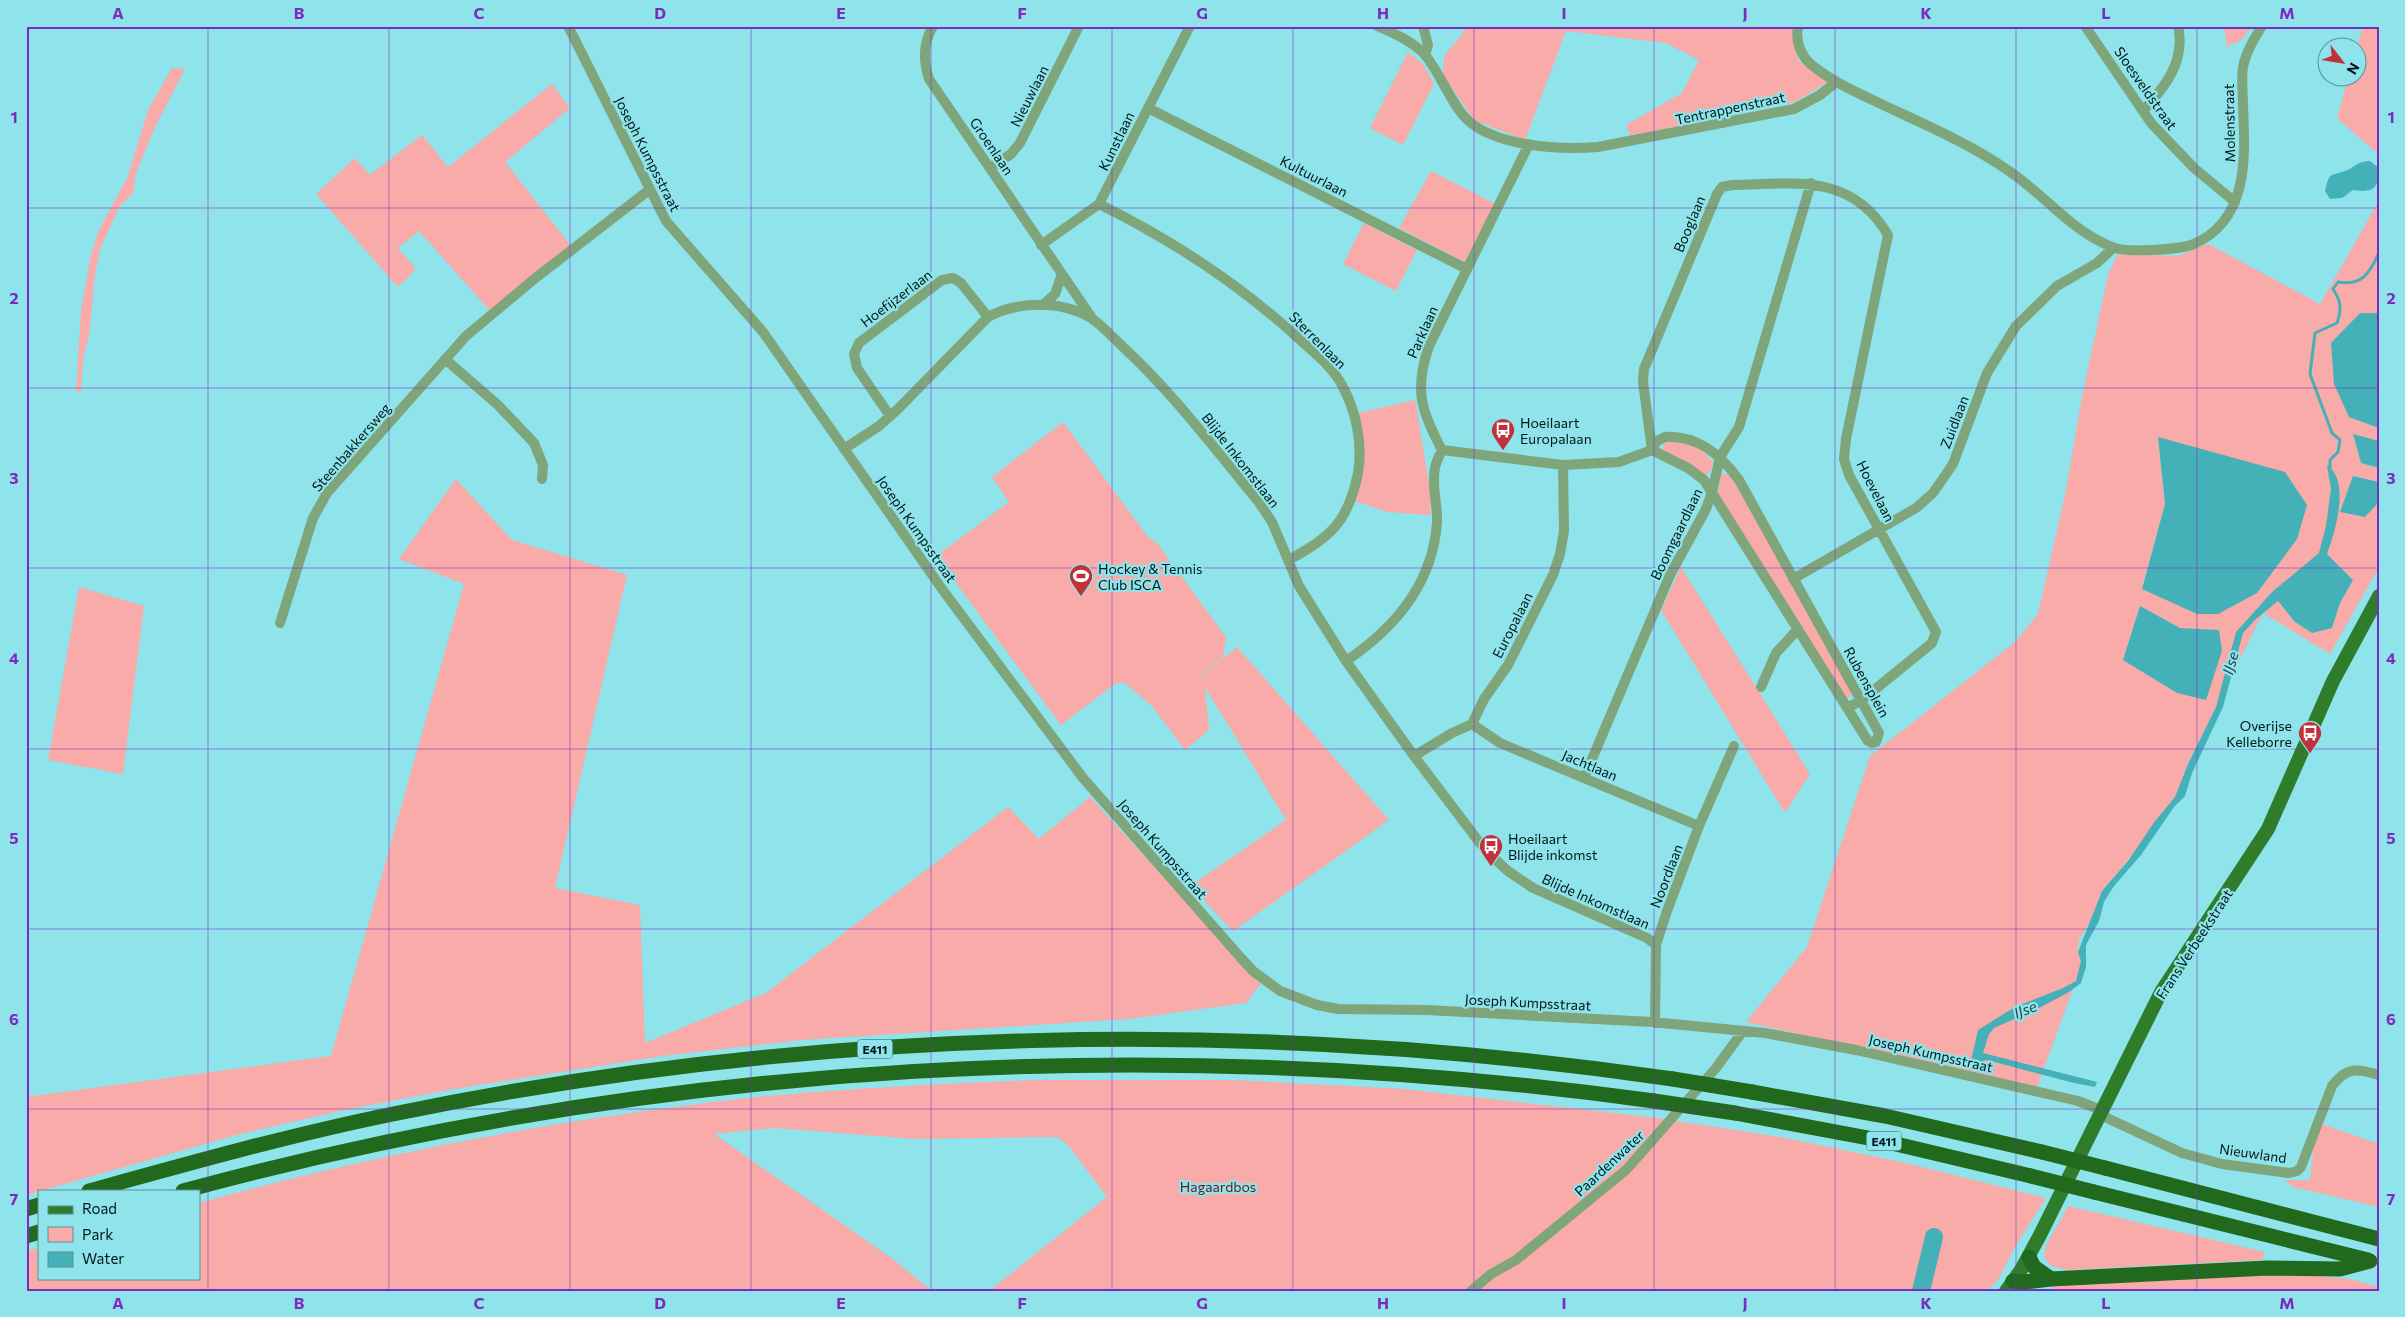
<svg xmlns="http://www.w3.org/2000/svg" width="2405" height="1317" viewBox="0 0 2405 1317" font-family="Commissioner,sans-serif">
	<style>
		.green { fill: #f8aba8; fill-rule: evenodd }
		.water { fill: #44b1b9 }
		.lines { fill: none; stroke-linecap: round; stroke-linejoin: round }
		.stream { stroke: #44b1b9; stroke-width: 3 }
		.river { stroke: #44b1b9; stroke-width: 18 }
		.minor { stroke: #7fa57b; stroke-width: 10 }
		.major { stroke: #2f7c2a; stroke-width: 14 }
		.highway { stroke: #21691c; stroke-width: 15 }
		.highway-bridge { stroke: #21691c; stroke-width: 15 }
		.grid { fill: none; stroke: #7b2cbf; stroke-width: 1; stroke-opacity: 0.55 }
		.labels { text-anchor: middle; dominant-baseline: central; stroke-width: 4.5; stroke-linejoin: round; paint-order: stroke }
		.shield { fill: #8fe3ea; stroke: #2b5558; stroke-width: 1 }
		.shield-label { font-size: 12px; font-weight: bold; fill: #00181a }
		.street-label { font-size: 14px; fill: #00181a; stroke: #8fe3ea }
		.poi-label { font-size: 14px; fill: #00181a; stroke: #8fe3ea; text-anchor: start }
		.park-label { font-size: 14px; fill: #6b181d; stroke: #8fe3ea }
		.water-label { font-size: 15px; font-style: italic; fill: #28494b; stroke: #8fe3ea }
		.neatline { fill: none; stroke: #7b2cbf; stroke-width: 2 }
		.grid-label { font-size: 16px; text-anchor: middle; font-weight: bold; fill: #7b2cbf }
	</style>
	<rect width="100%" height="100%" fill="#8fe3ea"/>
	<path class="green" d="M1464,26h322l5,1 7,33 30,22 -33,20 -165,34 -4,-11 56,-32 17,-33 -33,-17 -100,-12 -41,109 -51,-20 -31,-45 1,-19 20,-24z
		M2224,26h27l-8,13 -16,8z
		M2363,26h16v129l-42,-37 11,-40h10l-1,-31z
		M1408,52l15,12 11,20 -31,61 -33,-17z
		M172,68l13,1 -30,58 -19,46 -3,20 -13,13 -20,43 -5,26 -6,61 -6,23 -2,32 -5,2 5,-83 10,-55 8,-25 29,-54 20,-66z
		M552,84l18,24 -65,54 66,84 -79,67 -73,-82 -21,17 18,21 -18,18 -82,-93 39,-36 15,17 52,-40 26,32z
		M1431,171l65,33 -31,58 -66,-34z
		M2379,201v112h-19l-11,104 30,11v13l-26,-7 8,29 18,5v14l-26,-6 12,41 14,-15v65l-49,87 -67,-41 -75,150 -10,30 -18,22 -28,40 -30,36 -12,31 -11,18 -1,12 3,9 -3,14 -41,112 -291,-65 61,-75 63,-191 145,-114 23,-28 27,-119 17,-98 26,-122 10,-21 60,2 30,-12 112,60zM2158,438l139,101 -15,17 -140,32 23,-84zM2323,555l30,25 -13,23 -8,25 -37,-6 -20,-25zM2140,606l40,22 -57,32z
		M1364,223l53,27 -21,41 -53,-27z
		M1415,400l16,96 -1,19 -43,-3 -32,-11c11,-34 10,-54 3,-88z
		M1063,422l85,115 9,6 69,94 -3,20 -25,20v1l39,-31 152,173 -156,111 -43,-45 96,-66 -81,-133 4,43 -24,20 -33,-44 -28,-24 -9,2 -54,41 -125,-169 73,-54 -17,-25z
		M1672,440l27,7 14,15 -3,10 -5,3 -43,-23 2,-8z
		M1721,474h9l123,219 -7,7 -128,-206z
		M456,479l56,61 115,35 -72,313 85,17 5,138 121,-50 242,-186 31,32 51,-42 171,186 -15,20 -118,16 -326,21 -140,16 -208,33 -105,20 -113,26 -210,60v-98l305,-41 133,-472 -65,-25z
		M1681,567l129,207 -25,39 -124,-203z
		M79,587l65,19 -21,168 -75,-14z
		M1034,1080h200l171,9 252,29 129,20 124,26 136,34 -30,47 -18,35 -11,11h-998l118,-94 -39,-52 -11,-8 -141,2 -142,-11 -60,6 180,126 38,31h-906v-40l13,-3v30h160v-75c158,-44 320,-76 483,-97 117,-16 234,-21 352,-26z
		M2322,1124l57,20v63l-86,-20 -8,-7h25l4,-37z
		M2068,1206l197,46 -3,8 -195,10 -16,-4 -7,-9 2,-11z
		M2303,1275l47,4 29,8v4h-326l-1,-7 158,-8z"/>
	<path class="water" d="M2370,161l9,7c0,21 -6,25 -26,22l-11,8 -12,1 -5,-8c5,-20 4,-14 20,-20 12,-4 9,-9 25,-10z
		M2360,313h19v115l-30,-11 -15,-33 -3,-41z
		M2353,434l26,7v27l-18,-5z
		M2158,437l127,35 22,33 -10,34 -40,54 -39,21h-21l-55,-25 23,-85z
		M2327,465c24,16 8,67 0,89l26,26 -13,23 -8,25 -20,5 -17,-11 -17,-21 -22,18 -13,14 -20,74 -31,66 -7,23 -11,11 -33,48 -27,31 -10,16 -5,19 -13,24v22l-5,16 -12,9 -30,16 -45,20 -5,6 -6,19 114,29 -2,5 -21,-4 -87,-23 -8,2 -2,9 -8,-2 9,-39 37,-23 48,-19 13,-7 5,-20 -3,-9 24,-61 26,-30 27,-40 20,-24 13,-33 28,-57 20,-75 36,-40 47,-39 7,-27 5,-37z
		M2353,476l26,6v20l-14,15 -25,-5z
		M2140,606l40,22 39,2 3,21 -16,49 -29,-7 -54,-33z"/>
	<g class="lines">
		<path class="stream" d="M2330,471v-11l8,-8 2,-12 -8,-7 -22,-59 5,-41 22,-10c5,-14 4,-22 -4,-34l5,-7c24,4 31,-8 41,-29"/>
		<path class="river" d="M1921,1291l13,-54"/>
		<path class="minor" d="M568,26l98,195 97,111 179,257 141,189 158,180 12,13 27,20 37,14 21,4 89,1 225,12 113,11 91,17 222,51 18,7 11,10 75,35 40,11 67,9 8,-2 4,-4 31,-81c14,-19 25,-18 47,-11
			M933,26c-10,18 -10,34 -4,53l163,239
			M1377,26c17,7 37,16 49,30 14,18 22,40 36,58 26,33 98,36 136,33l196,-38 26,-14 16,-13
			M1423,26l5,19 -3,10
			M1798,26c-3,15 3,31 15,40 20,16 43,26 66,37 44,21 90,40 130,68 36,24 62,60 103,76 14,6 67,3 82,-3 56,-25 51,-89 49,-139 0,-13 -2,-26 0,-38 3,-15 11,-28 19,-41
			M2085,26l66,97 43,45 41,34
			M1148,108l319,161
			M2143,111c22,-24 43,-50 35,-85
			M990,168l21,-14 9,-11 59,-117
			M1099,204c73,36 139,79 199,134 16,14 34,29 44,47 14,26 21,58 16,88 -10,50 -27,63 -69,87
			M1041,245l58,-41 91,-178
			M1044,304l11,-10 7,-20
			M445,359l53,46 36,38 9,22 -1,14
			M890,416l-33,-48 -3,-14 5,-11 83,-63 11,-2 8,5 27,34
			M1665,437c33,-2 56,18 74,43l140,253 -3,9 -4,1 -4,-2 -164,-261 -16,-12 -36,-18 5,-9z
			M844,449l35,-23 19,-17 90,-92c30,-16 73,-17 103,1 11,7 21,19 31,28 51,47 92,102 136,155l14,21 27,64 47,75 68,95 72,95 22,20 25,17 114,50 9,7
			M1442,450l121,15 56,-3 33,-12
			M1652,450l-9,-68 1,-13 73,-175 5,-7 10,-2c61,-1 119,-13 156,50l-42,204 -2,20 5,16 87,157 -4,11 -70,57 -15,8
			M1793,579l123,-71 17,-15 20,-29 34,-91 29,-47 41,-40 40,-23 16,-15
			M280,623l33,-105 14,-25 139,-157 67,-56 116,-90
			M1346,661c49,-33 87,-78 91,-139 1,-17 -6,-37 -2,-54 1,-6 4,-12 7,-18 -21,-39 -28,-61 -13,-104l100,-202
			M1761,687l15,-34 22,-24
			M1472,724l28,19 199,83
			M1414,756l38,-23 20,-9 12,-25 24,-34 45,-90 7,-21 4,-23 -1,-66
			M1584,778l86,-203 36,-66 6,-17 8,-35 19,-30 72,-244
			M1655,1023l1,-78 11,-34 32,-85 35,-80
			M1471,1291l20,-17 25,-14 110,-90 90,-102 27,-37"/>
		<path class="major" d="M2006,1291l15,-21 19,-35 121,-243 107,-163 65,-148 46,-85"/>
		<path class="highway" d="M1752,1092l133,24 157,36
			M1735,1113l144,27 152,36
			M2105,1168l274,71
			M89,1191c101,-28 201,-56 304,-77 420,-87 856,-97 1280,-35
			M183,1191c482,-131 977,-158 1471,-90
			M2094,1192l274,68
			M26,1209l13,-4
			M26,1236l13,-4
			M2029,1257l5,10 17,12 216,-11 73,1 30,-8
			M2013,1281l11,1 27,-3"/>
		<path class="highway-bridge" d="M1673,1079l79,13
			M1654,1101l81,12
			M2042,1152l63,16
			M2031,1176l63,16"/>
	</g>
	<path class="grid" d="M208,26v1265M389,26v1265M570,26v1265M751,26v1265M931,26v1265M1112,26v1265M1293,26v1265M1474,26v1265M1654,26v1265M1835,26v1265M2016,26v1265M2197,26v1265M26,208h2353M26,388h2353M26,568h2353M26,749h2353M26,929h2353M26,1109h2353"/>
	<defs>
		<g id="bus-pin" transform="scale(1.25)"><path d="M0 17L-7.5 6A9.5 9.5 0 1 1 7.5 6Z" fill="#c1313b" stroke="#8fe3ea"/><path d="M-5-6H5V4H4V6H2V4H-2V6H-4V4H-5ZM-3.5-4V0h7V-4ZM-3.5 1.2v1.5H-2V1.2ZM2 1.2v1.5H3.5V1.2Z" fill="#fff"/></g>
		<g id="stadium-pin" transform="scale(1.25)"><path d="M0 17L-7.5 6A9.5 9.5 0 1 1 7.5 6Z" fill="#c1313b" stroke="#8fe3ea"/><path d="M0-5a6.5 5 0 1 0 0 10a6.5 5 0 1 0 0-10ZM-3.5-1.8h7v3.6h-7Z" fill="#fff"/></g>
	</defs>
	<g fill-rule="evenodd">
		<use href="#bus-pin" x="1503" y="430"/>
		<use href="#stadium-pin" x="1081" y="576"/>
		<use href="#bus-pin" x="2310" y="733"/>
		<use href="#bus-pin" x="1491" y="846"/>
	</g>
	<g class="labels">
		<g class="shield">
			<rect x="857.5" y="1039.5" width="35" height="19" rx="4"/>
			<rect x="1866.5" y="1131.5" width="35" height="19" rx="4"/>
		</g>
		<g class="shield-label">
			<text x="875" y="1049">E411</text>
			<text x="1884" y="1141">E411</text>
		</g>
		<g class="street-label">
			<text transform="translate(2146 88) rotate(55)">Sloesveldstraat</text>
			<text transform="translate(1029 96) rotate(-63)">Nieuwlaan</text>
			<text transform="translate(1730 108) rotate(-12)">Tentrappenstraat</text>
			<text transform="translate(2229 123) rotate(-91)">Molenstraat</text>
			<text transform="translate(1116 141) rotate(-64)">Kunstlaan</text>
			<text transform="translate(992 146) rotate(56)">Groenlaan</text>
			<text transform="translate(648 154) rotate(63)">Joseph Kumpsstraat</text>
			<text transform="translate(1314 176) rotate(27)">Kultuurlaan</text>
			<text transform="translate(1689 224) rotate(-67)">Booglaan</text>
			<text transform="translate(896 298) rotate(-37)">Hoefijzerlaan</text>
			<text transform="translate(1422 332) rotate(-66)">Parklaan</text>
			<text transform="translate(1318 340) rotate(45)">Sterrenlaan</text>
			<text transform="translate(1954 422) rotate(-69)">Zuidlaan</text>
			<text transform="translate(351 447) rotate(-49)">Steenbakkersweg</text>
			<text transform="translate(1241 460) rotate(52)">Blijde Inkomstlaan</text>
			<text transform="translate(1876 491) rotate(63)">Hoevelaan</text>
			<text transform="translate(917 529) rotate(55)">Joseph Kumpsstraat</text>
			<text transform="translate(1676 534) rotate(-64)">Boomgaardlaan</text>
			<text transform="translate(1512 625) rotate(-63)">Europalaan</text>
			<text transform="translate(1867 682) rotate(61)">Rubensplein</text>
			<text transform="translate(1590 765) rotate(23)">Jachtlaan</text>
			<text transform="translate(1163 849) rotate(49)">Joseph Kumpsstraat</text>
			<text transform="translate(1666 876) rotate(-69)">Noordlaan</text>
			<text transform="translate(1596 901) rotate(24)">Blijde Inkomstlaan</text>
			<text transform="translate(2194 944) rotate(-57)">Frans Verbeekstraat</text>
			<text transform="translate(1528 1002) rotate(3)">Joseph Kumpsstraat</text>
			<text transform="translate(1931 1053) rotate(13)">Joseph Kumpsstraat</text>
			<text transform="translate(2253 1153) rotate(8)">Nieuwland</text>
			<text transform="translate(1609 1163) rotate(-43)">Paardenwater</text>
		</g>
		<g class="poi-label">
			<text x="1520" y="422">Hoeilaart<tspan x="1520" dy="16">Europalaan</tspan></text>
			<text x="1098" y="568">Hockey &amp; Tennis<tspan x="1098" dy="16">Club ISCA</tspan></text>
			<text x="2292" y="725" text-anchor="end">Overijse<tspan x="2292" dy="16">Kelleborre</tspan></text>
			<text x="1508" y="838">Hoeilaart<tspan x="1508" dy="16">Blijde inkomst</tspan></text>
		</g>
		<g class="park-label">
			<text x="1218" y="1186">Hagaardbos</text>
		</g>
		<g class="water-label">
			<text transform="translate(2230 663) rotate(-75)">IJse</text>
			<text transform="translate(2025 1009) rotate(-22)">IJse</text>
		</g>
	</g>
	<rect width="2405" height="1317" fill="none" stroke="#8fe3ea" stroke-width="55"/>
	<rect x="38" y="1190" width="162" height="90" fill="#8fe3ea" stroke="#569297"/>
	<rect x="48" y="1206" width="25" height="8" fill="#2f7c2a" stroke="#569297"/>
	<text x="82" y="1214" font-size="15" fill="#00181a">Road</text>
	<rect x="48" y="1227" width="25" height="15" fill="#f8aba8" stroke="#569297"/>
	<text x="82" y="1240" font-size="15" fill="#00181a">Park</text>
	<rect x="48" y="1252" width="25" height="15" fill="#44b1b9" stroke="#569297"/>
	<text x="82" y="1264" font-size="15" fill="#00181a">Water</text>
	<g transform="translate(2342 62) rotate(121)"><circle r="24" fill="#8fe3ea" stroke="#569297"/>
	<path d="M0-4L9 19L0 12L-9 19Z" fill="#c1313b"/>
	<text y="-8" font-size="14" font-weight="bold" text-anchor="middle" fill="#00181a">N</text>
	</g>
	<rect x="28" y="28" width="2350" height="1262" class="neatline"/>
	<g class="grid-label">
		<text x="118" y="19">A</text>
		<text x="299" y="19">B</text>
		<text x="479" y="19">C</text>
		<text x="660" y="19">D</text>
		<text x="841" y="19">E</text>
		<text x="1022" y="19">F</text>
		<text x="1202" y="19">G</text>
		<text x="1383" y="19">H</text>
		<text x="1564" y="19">I</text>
		<text x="1745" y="19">J</text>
		<text x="1926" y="19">K</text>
		<text x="2106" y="19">L</text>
		<text x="2287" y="19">M</text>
		<text x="14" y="123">1</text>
		<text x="2391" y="123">1</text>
		<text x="14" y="304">2</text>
		<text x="2391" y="304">2</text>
		<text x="14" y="484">3</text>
		<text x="2391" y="484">3</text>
		<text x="14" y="664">4</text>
		<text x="2391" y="664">4</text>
		<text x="14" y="844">5</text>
		<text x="2391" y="844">5</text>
		<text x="14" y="1025">6</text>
		<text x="2391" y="1025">6</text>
		<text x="14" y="1205">7</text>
		<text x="2391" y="1205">7</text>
		<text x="118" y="1309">A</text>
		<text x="299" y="1309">B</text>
		<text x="479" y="1309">C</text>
		<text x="660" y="1309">D</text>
		<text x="841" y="1309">E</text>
		<text x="1022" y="1309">F</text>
		<text x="1202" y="1309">G</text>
		<text x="1383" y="1309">H</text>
		<text x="1564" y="1309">I</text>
		<text x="1745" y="1309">J</text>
		<text x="1926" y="1309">K</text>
		<text x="2106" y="1309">L</text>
		<text x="2287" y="1309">M</text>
	</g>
</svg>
